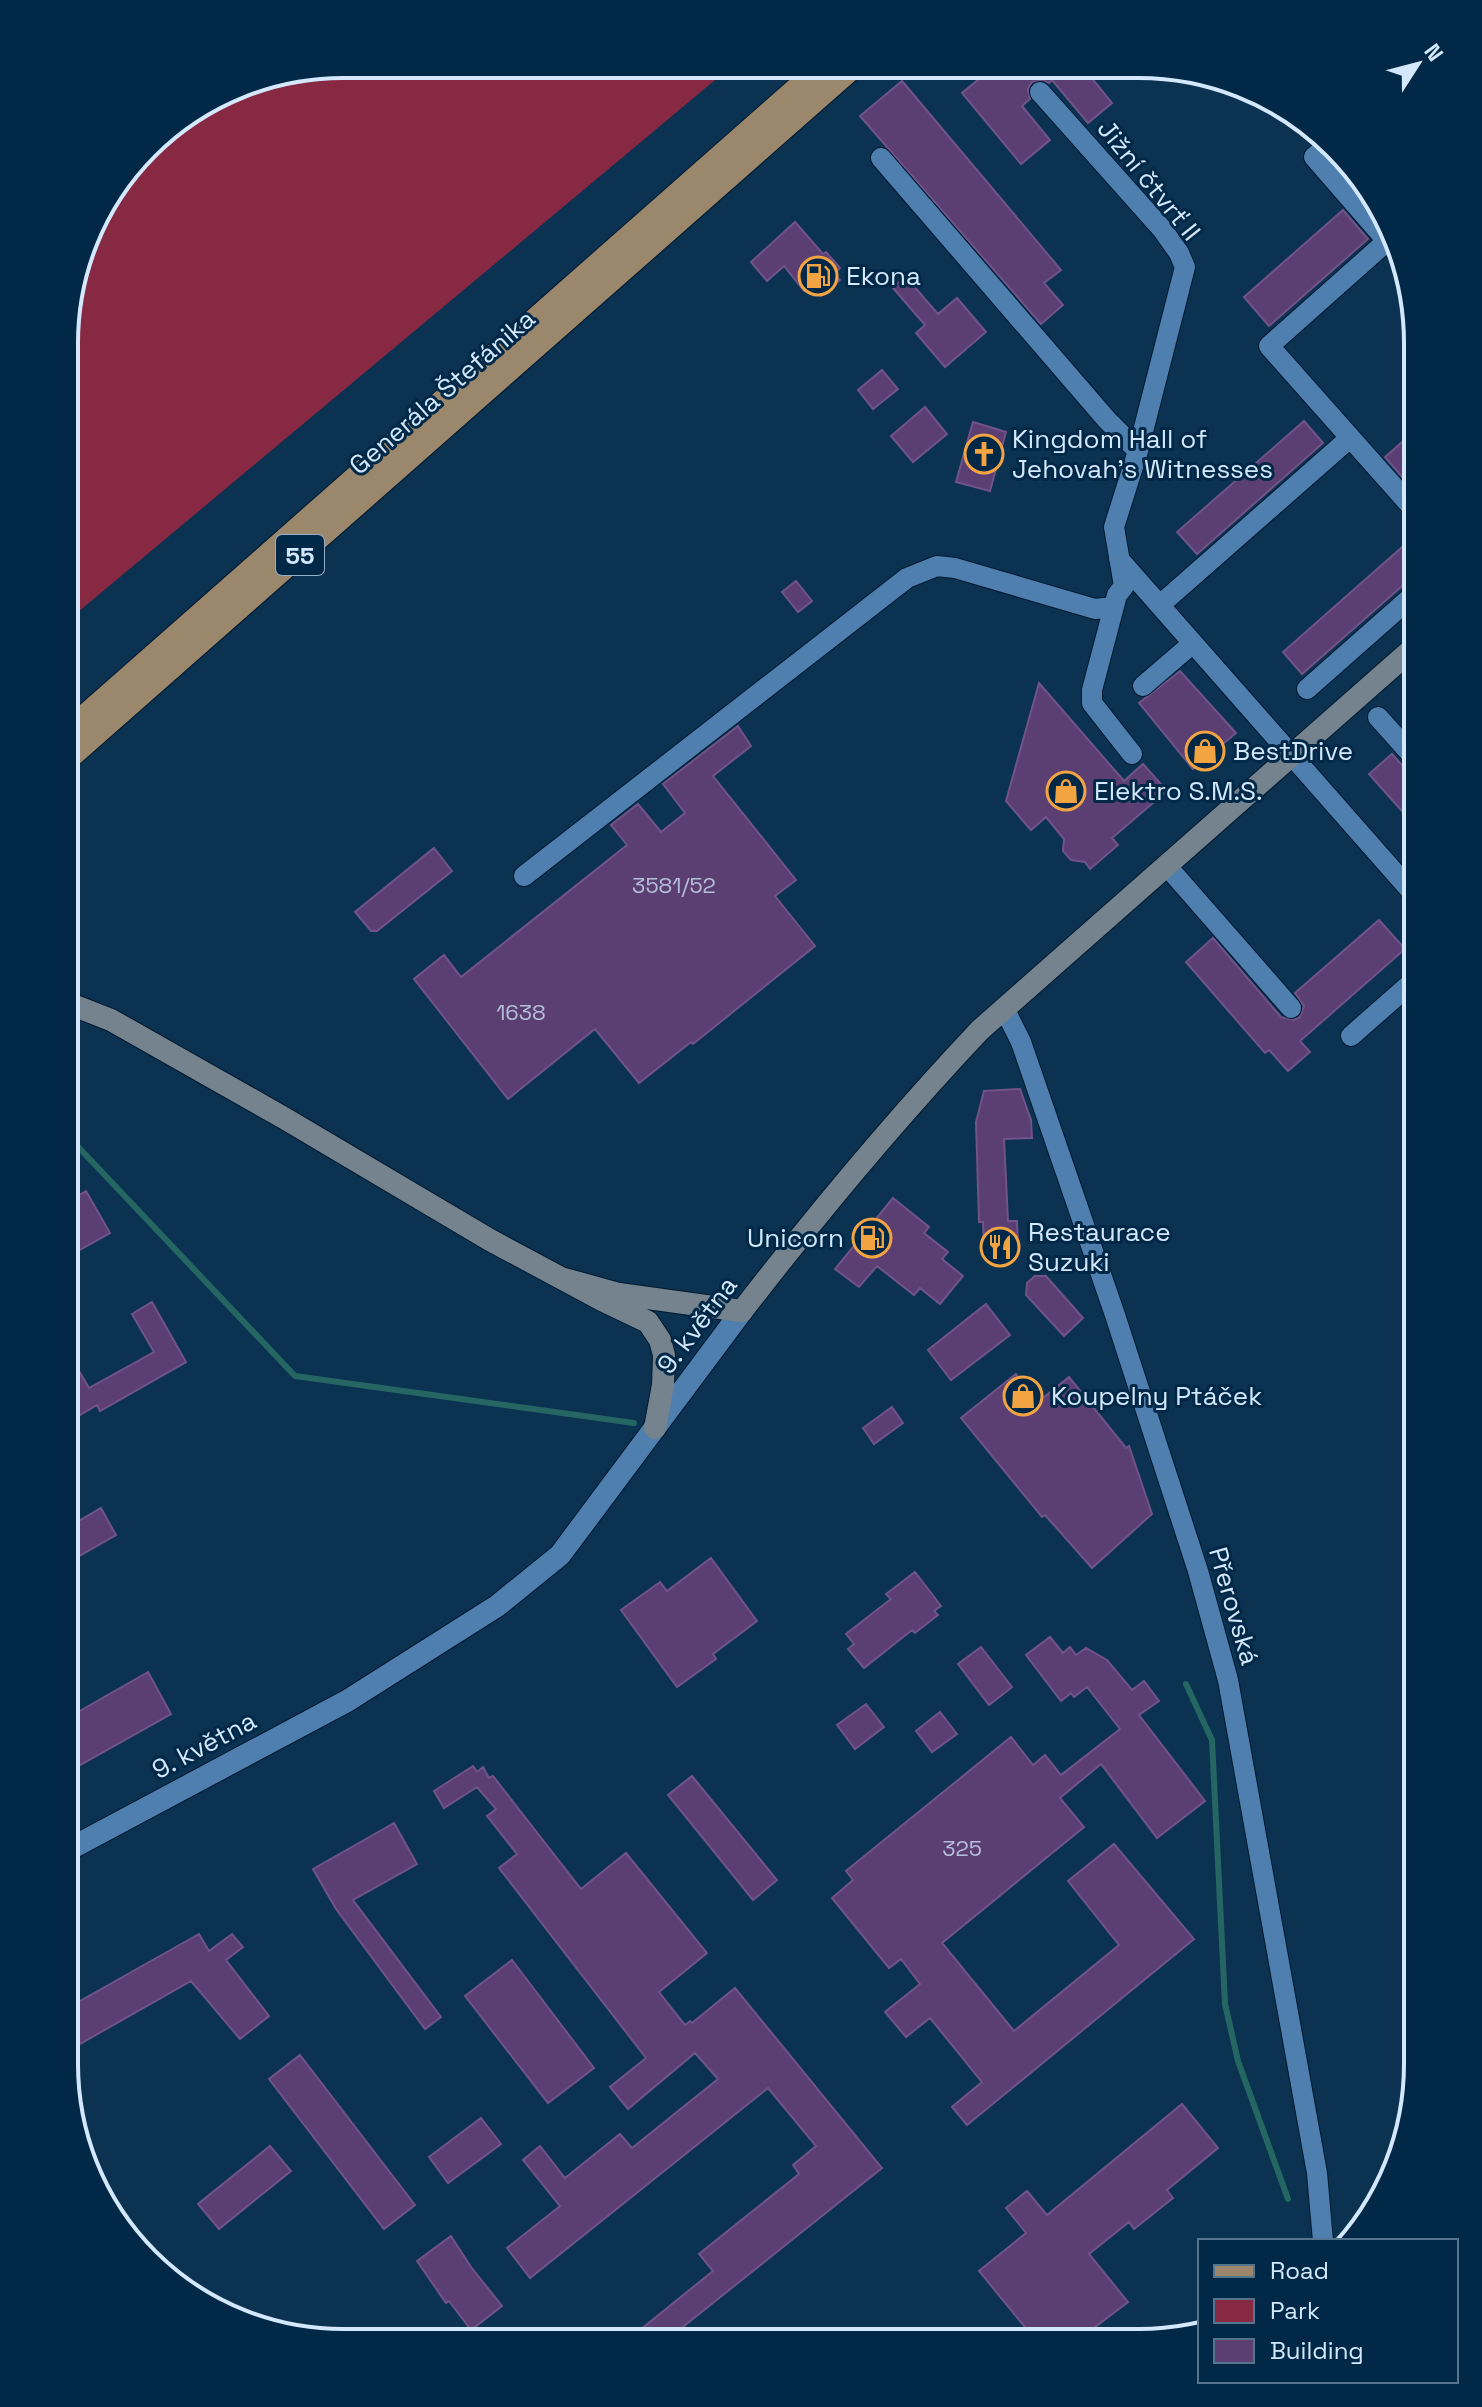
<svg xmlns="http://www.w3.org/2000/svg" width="1482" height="2407" viewBox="0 0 1482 2407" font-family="'Space Grotesk',sans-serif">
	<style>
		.green { fill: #872942 }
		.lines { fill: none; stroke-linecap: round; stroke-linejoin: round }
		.stream { stroke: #266662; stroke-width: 6 }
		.building { fill: #5b3e72; stroke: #705388; stroke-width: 2 }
		.minor-casing { stroke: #01192f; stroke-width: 22 }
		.tertiary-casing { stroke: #01192f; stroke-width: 24 }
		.secondary-casing { stroke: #01192f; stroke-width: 24 }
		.primary-casing { stroke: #01192f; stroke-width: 24 }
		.minor { stroke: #4e7fae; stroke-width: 20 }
		.tertiary { stroke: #4e7fae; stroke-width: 22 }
		.secondary { stroke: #74838d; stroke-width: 22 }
		.primary { stroke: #9b876b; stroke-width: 22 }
		.labels { text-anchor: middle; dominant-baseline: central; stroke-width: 6; stroke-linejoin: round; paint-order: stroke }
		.number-label { font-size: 22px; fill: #b5beda }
		.shield { fill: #012847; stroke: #94aec6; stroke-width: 2 }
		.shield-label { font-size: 24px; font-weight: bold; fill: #d3e8fc }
		.street-label { font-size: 26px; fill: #d3e8fc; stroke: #012847 }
		.poi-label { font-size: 26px; fill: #d3e8fc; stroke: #012847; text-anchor: start }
		.rim { fill: none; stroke: #d3e8fc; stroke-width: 4 }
	</style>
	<rect width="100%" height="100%" fill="#0c3252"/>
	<path class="green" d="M343,64l390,1 -667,557v-315l27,-88 66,-85 78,-49z"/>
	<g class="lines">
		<path class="stream" d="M65,1133l230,243 339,47
			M1186,1684l26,56 13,264 13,57 50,138"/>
	</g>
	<path class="building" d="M995,66h87l30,37 -24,20 -36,-43 -3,3 -6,-3 -11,2 -4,7 2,10 -8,7 28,34 -29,24 -59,-71z
		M902,81l159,189 -17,13 19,22 -22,19 -181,-208z
		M1343,210l25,29 -99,87 -25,-29z
		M795,222l28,32 3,-2 14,16 -6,6 6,6 -19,16 -17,-5 -20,-25 -17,15 -16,-19z
		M905,276l33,38 19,-16 29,34 -41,35 -29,-34 9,-8 -32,-37z
		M882,370l16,19 -25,20 -15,-19z
		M925,407l22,27 -34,28 -22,-26z
		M1304,421l19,22 -126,111 -20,-22z
		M973,422l33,10 -16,59 -34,-9z
		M1418,428v51l-8,7 -25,-29z
		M1418,533v39l-116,102 -19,-22z
		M796,581l16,20 -14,11 -16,-20z
		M1180,671l56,62 -43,36 -54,-66z
		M1039,683l85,98 19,-17 24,27 -55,47 6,7 -28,24 -5,-7 -14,-2 -8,-9 1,-12 -18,-22 -15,13 -25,-29z
		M738,726l13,20 -38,30 83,104 -21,16 40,50 -122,98 -2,-2 -52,41 -44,-54 -87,70 -94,-120 30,-24 17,22 166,-132 -16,-20 27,-21 23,28 24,-19 -22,-29z
		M1392,754l26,29v46l-49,-55z
		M434,848l18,23 -75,60h-6l-16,-19z
		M1379,920l26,29 -105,92 10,11 -22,19 -19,-21 -4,3 -79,-91 27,-24 68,79 13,3 6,-3 4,-11 -9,-13z
		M1020,1089l11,31 1,18 -28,1 4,82h9l1,23 -10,11h-13l-11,-9 -1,-24h-4l-3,-100 8,-31z
		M86,1191l24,42 -45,25v-55z
		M893,1198l36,29 -5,6 24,19 -6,7 21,17 -23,28 -20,-16 -6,7 -37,-29 -18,21 -24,-18z
		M1035,1276h11l37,42 -19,18 -38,-41 1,-12z
		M152,1302l34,60 -86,49 -3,-6 -32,19v-77l24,41 65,-36 -22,-38z
		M986,1304l24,31 -59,45 -23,-30z
		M1016,1374l22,28 31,-25 57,71 3,-2 23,68 -60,54 -47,-53 -3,2 -81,-99z
		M892,1407l11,16 -29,21 -11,-16z
		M101,1508l15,27 -51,29v-35z
		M711,1558l46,63 -44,33 3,5 -39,28 -56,-77 39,-28 7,9z
		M915,1572l26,34 -7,5 4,4 -23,18 -3,-3 -48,38 -16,-19 6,-5 -8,-10 45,-35 -5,-5z
		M1050,1637l13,16 7,-6 6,8 10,-7 21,12 25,30 12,-9 15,20 -20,14 66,86 -48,37 -56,-74 -41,34 24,29 -142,116 72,88 105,-86 -51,-64 46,-37 80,95 -227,186 -15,-18 30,-25 -52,-64 -24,19 -21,-25 35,-28 -19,-25 -12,9 -57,-70 21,-18 -7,-9 165,-134 22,28 12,-10 16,20 59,-46 -33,-42 -13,10 -3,-4 -10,8 -35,-46z
		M981,1647l31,40 -23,18 -31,-41z
		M148,1672l23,42 -107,60v-54z
		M866,1704l18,23 -29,22 -18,-24z
		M940,1712l17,22 -25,18 -16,-21z
		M473,1766l4,6 6,-5 6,11 4,-2 88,113 45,-36 81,100 -48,39 26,33 5,-4 2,2 43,-35 147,180 -218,174h-39l88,-71 -14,-17 100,-80 -6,-9 23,-19 -48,-58 -238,190 -23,-30 53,-42 -37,-46 17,-14 25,32 55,-44 12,14 86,-69 -23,-26 -67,56 -18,-22 36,-29 -147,-190 18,-14 -30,-38 9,-7 -19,-22 -33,21 -10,-17z
		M692,1776l85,104 -24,20 -85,-105z
		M394,1823l23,41 -64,36 88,117 -16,12 -89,-120 -23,-40z
		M199,1934l10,17 23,-17 11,13 -17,13 43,56 -29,23 -49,-58 -127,72v-43z
		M512,1960l82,108 -46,35 -83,-107z
		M300,2055l115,150 -31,24 -115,-150z
		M1182,2104l36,44 -51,42 6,8 -39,31 -5,-7 -40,32 39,48 -54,41h-36l-59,-72 47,-38 -20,-25 21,-17 20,24z
		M481,2118l20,26 -53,39 -19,-26z
		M270,2146l21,25 -72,58 -21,-25z
		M451,2236l20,31 31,39 -31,24 -22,-29 -3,2 -29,-42z"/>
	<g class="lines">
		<g class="minor-casing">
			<path id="minor" d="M1040,92l122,137 17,24 6,14 -47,184
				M1327,146l-13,11 87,100
				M881,158l226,262 31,31 -24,76 10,59 -7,9 -25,95v13l40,51
				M1386,242l-117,104 149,168
				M1119,559l299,340
				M1161,604l189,-166
				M1143,686l50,-43
				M1307,689l111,-98
				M1378,717l40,45
				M1166,865l125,143
				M524,876l383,-298 30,-12 18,2 140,41 18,-2
				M1004,1008l17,34 94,273 83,256 30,109 89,493 6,68
				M1351,1036l67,-59"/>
		</g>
		<g class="tertiary-casing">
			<path id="tertiary" d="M64,1852l283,-151 150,-95 63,-51 182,-244"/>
		</g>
		<g class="secondary-casing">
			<path id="secondary" d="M65,1002l46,18 173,98 206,122 112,60 46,22 12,18 4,15 -1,30 -8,43
				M561,1278l58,16 123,17c75,-97 154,-192 238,-281l438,-386"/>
		</g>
		<g class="primary-casing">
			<path id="primary" d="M66,732l757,-667
				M66,761l789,-695"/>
		</g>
		<use href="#minor" class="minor"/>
		<use href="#tertiary" class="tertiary"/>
		<use href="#secondary" class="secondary"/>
		<use href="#primary" class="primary"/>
	</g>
	<defs>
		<g id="fuel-ring" transform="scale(2)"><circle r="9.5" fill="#012847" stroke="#f3a442" stroke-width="1.5"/><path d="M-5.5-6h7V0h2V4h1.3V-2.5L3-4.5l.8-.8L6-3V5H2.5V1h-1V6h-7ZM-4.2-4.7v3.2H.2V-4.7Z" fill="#f3a442"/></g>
		<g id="church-ring" transform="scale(2)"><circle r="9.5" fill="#012847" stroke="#f3a442" stroke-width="1.5"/><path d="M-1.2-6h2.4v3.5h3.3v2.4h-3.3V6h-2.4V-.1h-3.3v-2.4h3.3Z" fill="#f3a442"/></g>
		<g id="shop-ring" transform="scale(2)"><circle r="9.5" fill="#012847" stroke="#f3a442" stroke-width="1.5"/><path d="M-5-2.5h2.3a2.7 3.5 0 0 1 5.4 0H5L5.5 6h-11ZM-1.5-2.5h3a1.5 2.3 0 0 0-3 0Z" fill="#f3a442"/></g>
		<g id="restaurant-ring" transform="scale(2)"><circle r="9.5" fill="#012847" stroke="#f3a442" stroke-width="1.5"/><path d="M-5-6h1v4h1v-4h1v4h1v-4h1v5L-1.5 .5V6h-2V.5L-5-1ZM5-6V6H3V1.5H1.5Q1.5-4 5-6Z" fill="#f3a442"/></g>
	</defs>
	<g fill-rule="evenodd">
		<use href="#fuel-ring" x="818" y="276"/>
		<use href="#church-ring" x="984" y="454"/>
		<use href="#shop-ring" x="1205" y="751"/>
		<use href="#shop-ring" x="1066" y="791"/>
		<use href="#fuel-ring" x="872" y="1238"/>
		<use href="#restaurant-ring" x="1000" y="1247"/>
		<use href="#shop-ring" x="1023" y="1396"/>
	</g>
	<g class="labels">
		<g class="number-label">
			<text x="674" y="885">3581/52</text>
			<text x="521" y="1012">1638</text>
			<text x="962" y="1848">325</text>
		</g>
		<rect class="shield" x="276" y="535" width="48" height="40" rx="6"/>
		<g class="shield-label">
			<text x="300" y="555">55</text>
		</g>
		<g class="street-label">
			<text transform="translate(1149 180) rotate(51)">Jižní čtvrť II</text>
			<text transform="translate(442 392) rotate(-41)">Generála Štefánika</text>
			<text transform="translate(697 1325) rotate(-53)">9. května</text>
			<text transform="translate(1234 1606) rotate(74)">Přerovská</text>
			<text transform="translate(204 1745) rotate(-28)">9. května</text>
		</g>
		<g class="poi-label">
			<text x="846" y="276">Ekona</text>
			<text x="1012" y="439">Kingdom Hall of<tspan x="1012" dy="30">Jehovah's Witnesses</tspan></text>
			<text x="1233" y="751">BestDrive</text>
			<text x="1094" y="791">Elektro S.M.S.</text>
			<text x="1028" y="1232">Restaurace<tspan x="1028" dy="30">Suzuki</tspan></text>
			<text x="844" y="1238" text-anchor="end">Unicorn</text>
			<text x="1051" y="1396">Koupelny Ptáček</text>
		</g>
	</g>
	<path d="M0 0H1482V2407H0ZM343 78H1139A265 265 0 0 1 1404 343V2064A265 265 0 0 1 1139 2329H343A265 265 0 0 1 78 2064V343A265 265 0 0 1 343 78Z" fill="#012847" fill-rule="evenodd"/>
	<path class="rim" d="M343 78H1139A265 265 0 0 1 1404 343V2064A265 265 0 0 1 1139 2329H343A265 265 0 0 1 78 2064V343A265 265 0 0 1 343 78Z"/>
	<rect x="1198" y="2239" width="260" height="144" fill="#012847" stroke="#55758f" stroke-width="2"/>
	<rect x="1214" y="2265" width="40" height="12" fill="#9b876b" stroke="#55758f" stroke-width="2"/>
	<text x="1270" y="2279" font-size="24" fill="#d3e8fc">Road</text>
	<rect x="1214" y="2299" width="40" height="24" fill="#872942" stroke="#55758f" stroke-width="2"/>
	<text x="1270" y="2319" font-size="24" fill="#d3e8fc">Park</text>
	<rect x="1214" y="2339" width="40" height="24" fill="#5b3e72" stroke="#55758f" stroke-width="2"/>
	<text x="1270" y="2359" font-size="24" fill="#d3e8fc">Building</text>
	<g transform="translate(1418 64) rotate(54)" stroke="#012847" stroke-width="6" paint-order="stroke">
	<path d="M0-6L14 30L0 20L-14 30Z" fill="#d3e8fc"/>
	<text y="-12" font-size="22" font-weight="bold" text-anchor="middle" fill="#d3e8fc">N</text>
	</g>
</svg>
